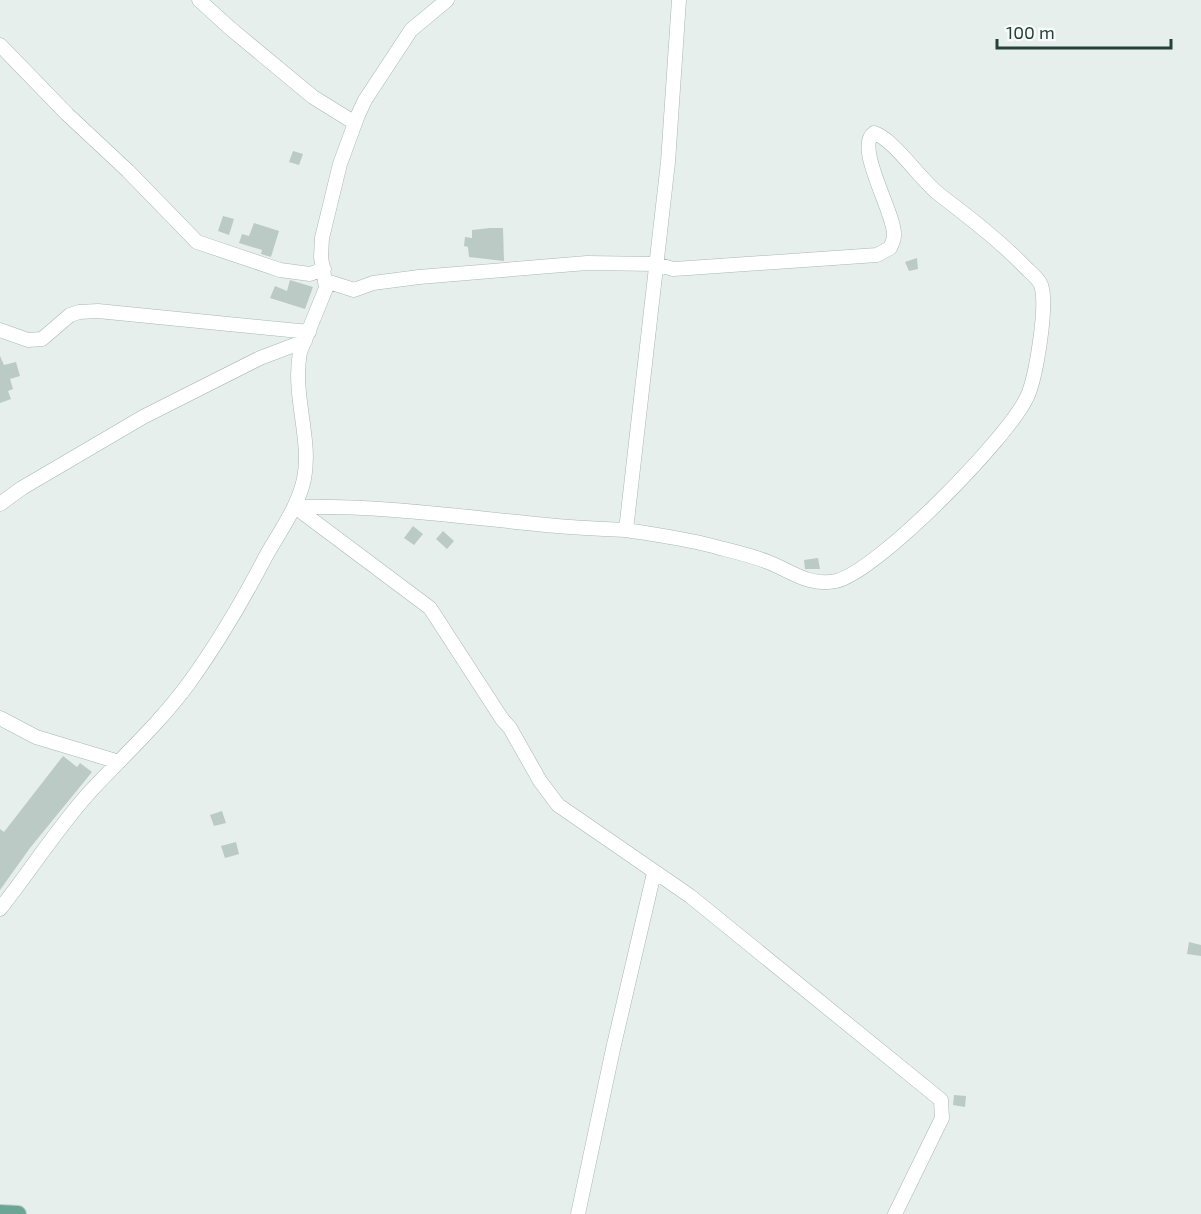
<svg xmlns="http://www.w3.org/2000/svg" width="1201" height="1214" viewBox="0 0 1201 1214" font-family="'Exo 2',sans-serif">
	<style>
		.building { fill: #bbcac4 }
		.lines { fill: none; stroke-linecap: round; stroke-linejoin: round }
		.minor-casing { stroke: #a8b8b2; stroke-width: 15 }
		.major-casing { stroke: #c2cac8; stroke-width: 18 }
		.minor { stroke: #fff; stroke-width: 14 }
		.major { stroke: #6aa596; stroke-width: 16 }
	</style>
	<rect width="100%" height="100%" fill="#e6efeb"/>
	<path class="building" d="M293,151l10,3 -4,11 -10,-3z
		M223,216l11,3 -5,16 -11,-4z
		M254,223l25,8 -8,26 -10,-3 1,-4 -23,-7 3,-9 7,2z
		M490,228h13l1,33 -35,-4 -1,-10 -4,-1 1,-9 7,1v-8z
		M917,258l1,11 -9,2 -4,-9z
		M290,280l23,7 -8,22 -35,-11 5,-12 12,5z
		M0,356l4,9 12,-3 4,14 -10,3 3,10 -5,2 3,8 -11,4z
		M413,526l10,8 -9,11 -10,-7z
		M443,531l11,10 -7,8 -11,-10z
		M818,558l2,11h-15l-1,-9z
		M63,756l14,11 3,-4 12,9 -62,76 -30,42v-61l4,3z
		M222,811l4,12 -12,3 -4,-11z
		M236,842l3,12 -14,4 -4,-12z
		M1189,942l12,3v11l-14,-2z
		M954,1095l12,1 -1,11 -12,-2z"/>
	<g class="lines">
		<g class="minor-casing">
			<path id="minor" d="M199,0l32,29 82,68 42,26
				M0,45l67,69 61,57 69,71 83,28 30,4 14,-5
				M326,281l28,9 19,-7 46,-6 168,-14 69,1 17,5 16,-1 188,-13 13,-7c2,-4 4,-8 4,-13 1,-22 -40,-88 -20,-102 20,6 47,48 66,62 30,23 60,46 86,73 5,5 13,11 15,17 7,20 -5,93 -14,112 -18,40 -150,175 -191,184 -26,6 -45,-10 -68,-19 -15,-6 -32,-10 -48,-14 -31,-9 -63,-13 -94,-18
				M0,330l28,10 14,-1 28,-24 9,-3 19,-1 211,21
				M0,504l22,-16 121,-71 117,-59 45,-17
				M295,507l135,101 72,111 8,9 30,53 18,24 132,91 251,204 1,18 -47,96
				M295,507c88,-2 175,11 262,19 23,2 46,3 69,4l42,-368 11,-162
				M0,718l36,19 83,25
				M0,909c30,-38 56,-79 88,-115 34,-37 71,-70 101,-111 29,-40 54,-83 77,-127 14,-25 32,-49 38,-77 8,-40 -12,-83 -4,-127l26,-64 -5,-31 1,-19 18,-74 18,-49 7,-15 46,-70 36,-30
				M578,1214l35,-165 41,-176"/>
		</g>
		<g class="major-casing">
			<path id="major" d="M0,1213l18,1"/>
		</g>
		<use href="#minor" class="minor"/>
		<use href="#major" class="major"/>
	</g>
	<path d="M997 39v9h174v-9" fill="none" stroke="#24423a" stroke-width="3"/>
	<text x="1006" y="39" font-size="18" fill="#24423a" stroke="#f7fbf9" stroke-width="4.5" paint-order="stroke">100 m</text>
</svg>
